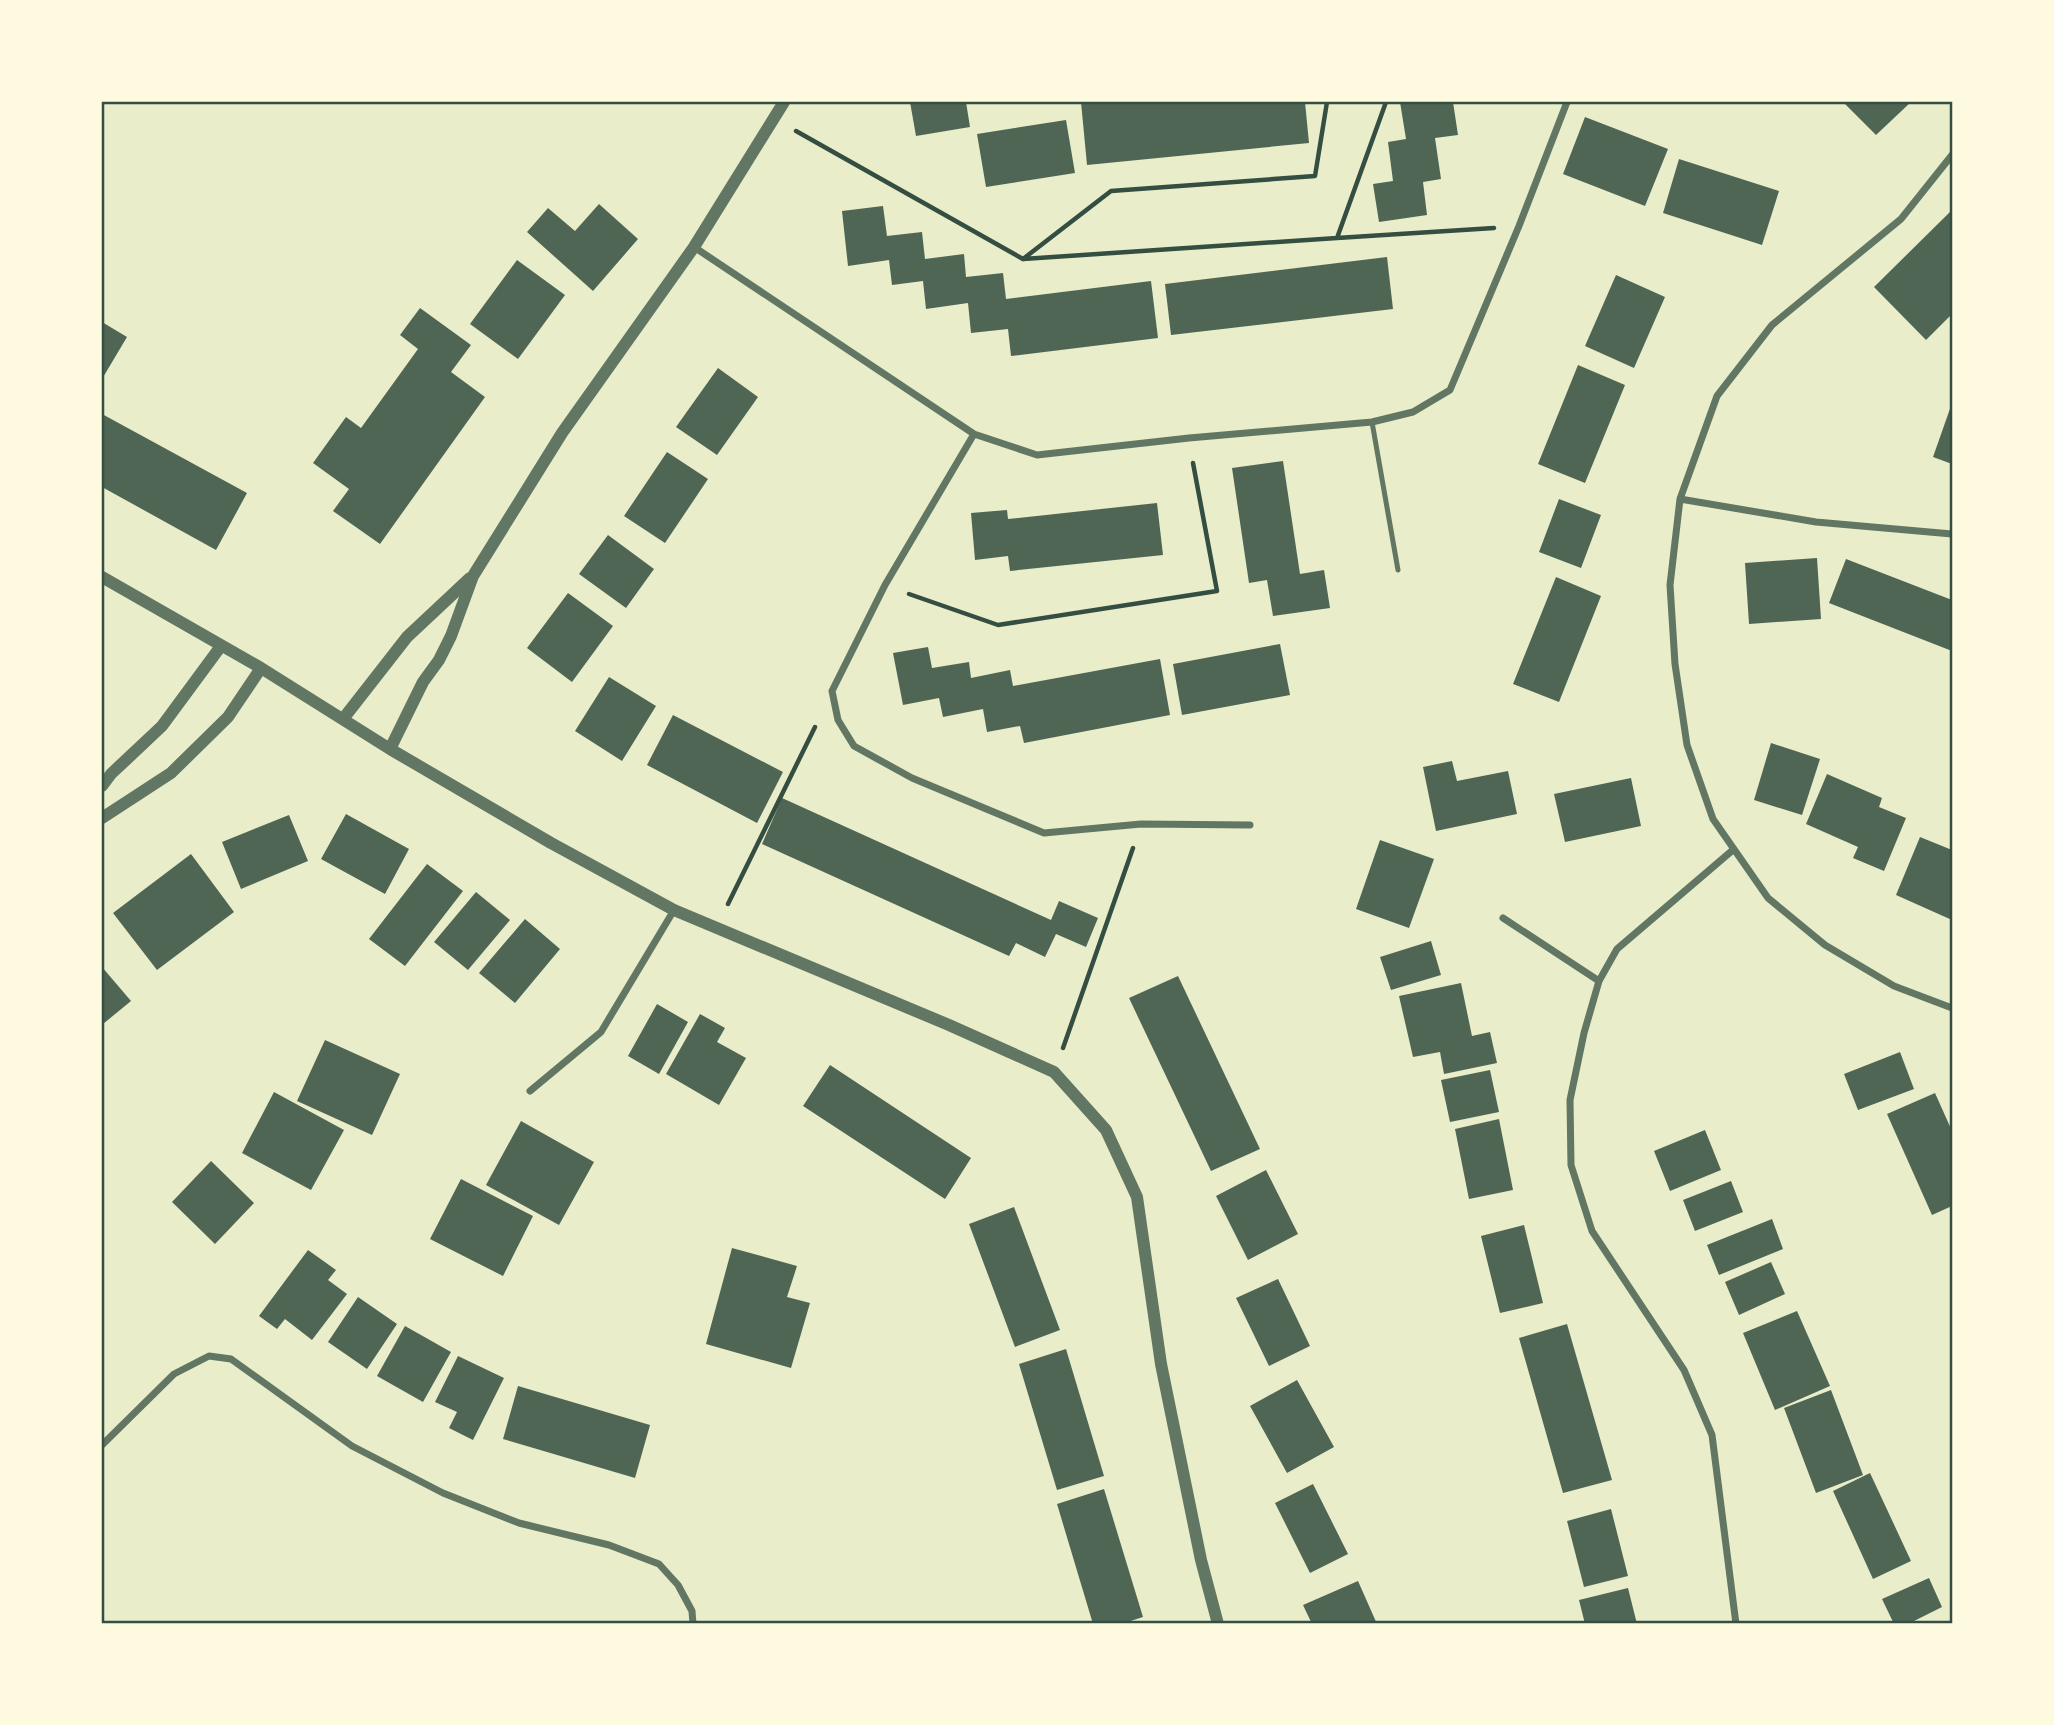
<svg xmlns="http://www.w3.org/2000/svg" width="2054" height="1725" viewBox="0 0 2054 1725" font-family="'DM Sans',sans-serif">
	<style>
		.building { fill: #4f6655 }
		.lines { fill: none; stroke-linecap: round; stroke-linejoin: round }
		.path { stroke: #344e41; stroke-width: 4.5 }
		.service { stroke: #617663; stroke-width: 5 }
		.minor { stroke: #617663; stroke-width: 7 }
		.tertiary { stroke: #617663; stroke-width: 12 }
		.neatline { fill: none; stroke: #344e41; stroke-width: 2.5 }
	</style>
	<rect width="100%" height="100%" fill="#e9edc9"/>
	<path class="building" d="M910,102h56l4,25 -54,9z
		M1081,102h224l4,41 -222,22z
		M1400,102h53l5,33 -23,3 6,41 -18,3 4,33 -48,7 -6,-38 20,-3 -5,-39 18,-3z
		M1843,102h68l-35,33z
		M1585,117l83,32 -23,57 -82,-32z
		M1066,120l9,53 -89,14 -9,-53z
		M1679,159l100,32 -17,54 -99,-32z
		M599,204l39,35 -45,52 -66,-59 21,-24 27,23z
		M883,206l4,30 35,-4 3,27 39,-5 2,23 37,-4 3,26 145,-18 7,57 -147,18 -3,-27 -37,4 -3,-30 -42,6 -3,-28 -31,4 -3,-25 -41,6 -6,-55z
		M1952,210v104l-26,26 -52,-53z
		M1387,257l6,52 -222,26 -6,-51z
		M517,260l48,35 -47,64 -48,-35z
		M1616,275l49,22 -31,71 -49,-22z
		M420,308l51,37 -20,27 34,25 -105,147 -47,-33 16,-22 -36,-26 33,-46 15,11 57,-79 -18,-14z
		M102,322l25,15 -25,42z
		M1578,365l47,20 -40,98 -47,-19z
		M718,368l40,29 -41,58 -41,-28z
		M1952,403v61l-19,-7z
		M102,414l145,79 -31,57 -114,-63z
		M667,452l41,27 -43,64 -41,-27z
		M1283,461l17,113 24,-4 6,38 -57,8 -6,-36 -18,3 -17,-115z
		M1559,499l42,16 -20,53 -42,-16z
		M1157,503l6,52 -153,16 -2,-15 -33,4 -4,-47 36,-3 1,9z
		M608,535l46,34 -28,39 -47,-34z
		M1817,558l4,61 -72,5 -4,-61z
		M1846,559l106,41v51l-123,-48z
		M1556,577l45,19 -42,106 -46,-18z
		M568,593l45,33 -41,56 -45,-34z
		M1280,644l10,51 -108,20 -9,-51z
		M928,647l4,21 37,-6 2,16 39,-8 3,16 147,-27 10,56 -146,28 -4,-17 -33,6 -4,-23 -40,8 -4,-19 -36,7 -10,-52z
		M609,677l47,29 -34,55 -47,-30z
		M673,715l110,57 -26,51 -110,-58z
		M1771,743l49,16 -18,56 -48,-15z
		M1452,761l5,20 51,-10 9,43 -81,17 -13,-64z
		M1827,774l55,24 -3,9 27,11 -22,53 -31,-13 5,-11 -52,-23z
		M1631,778l10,48 -76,16 -11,-48z
		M782,798l269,122 8,-19 39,17 -12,29 -30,-13 -11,23 -29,-14 -7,13 -247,-112z
		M346,814l63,35 -24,45 -64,-35z
		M289,815l19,46 -67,28 -19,-47z
		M1920,837l32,13v70l-56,-25z
		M1380,840l54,19 -25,69 -53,-19z
		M191,854l43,58 -77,58 -44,-57z
		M427,864l36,27 -58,75 -36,-27z
		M476,892l34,28 -42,50 -34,-28z
		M525,919l35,30 -45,54 -36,-30z
		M1431,941l10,34 -50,15 -11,-33z
		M102,967l29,34 -28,23 -1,-1z
		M1178,976l82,173 -49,22 -82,-173z
		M1461,983l11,53 18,-4 7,31 -53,11 -4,-22 -27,5 -14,-61z
		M657,1004l31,18 -29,52 -31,-18z
		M700,1014l25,14 -8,14 29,16 -27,47 -53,-31z
		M325,1040l75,34 -28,61 -75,-34z
		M1900,1052l14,37 -56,21 -14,-36z
		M830,1065l141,93 -26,41 -142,-93z
		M1490,1070l9,42 -49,10 -9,-42z
		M274,1092l70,38 -33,60 -69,-37z
		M1935,1093l17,38v75l-20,9 -45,-101z
		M1499,1119l14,71 -44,9 -14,-70z
		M521,1121l73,41 -35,63 -73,-40z
		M1705,1130l16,40 -51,21 -16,-40z
		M211,1161l43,42 -39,41 -43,-42z
		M1266,1170l32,64 -50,26 -32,-64z
		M461,1179l72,37 -30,60 -73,-37z
		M1731,1181l12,31 -48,19 -12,-31z
		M1014,1207l46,123 -45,17 -46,-123z
		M1772,1219l11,30 -64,26 -12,-30z
		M1524,1225l19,78 -43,10 -19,-77z
		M732,1248l65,18 -10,31 23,6 -19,65 -85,-24z
		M308,1250l28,20 -8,10 19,14 -35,46 -27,-21 -8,10 -18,-13z
		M1771,1262l14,32 -46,21 -14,-33z
		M1278,1279l32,67 -41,20 -33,-68z
		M358,1297l39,27 -30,45 -39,-27z
		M1797,1311l33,75 -55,24 -32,-77z
		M1567,1324l45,156 -49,13 -44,-155z
		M405,1326l46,26 -28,50 -46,-26z
		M1066,1349l38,127 -47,14 -38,-126z
		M458,1356l46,22 -31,62 -24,-12 8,-16 -22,-10z
		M1297,1380l37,67 -47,26 -37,-67z
		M518,1386l132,39 -15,53 -132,-39z
		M1831,1390l32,85 -47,18 -32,-85z
		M1870,1473l41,88 -38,18 -40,-88z
		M1313,1484l35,70 -38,19 -35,-70z
		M1104,1489l39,128 -22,7h-28l-36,-120z
		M1611,1509l17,67 -44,11 -17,-66z
		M1929,1578l13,29 -34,17h-14l-12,-25z
		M1358,1581l19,43h-65l-9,-19z
		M1628,1588l9,36h-52l-6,-24z"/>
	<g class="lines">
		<path class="path" d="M796,131l227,128 314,-21 49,-136
			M1337,238l157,-10
			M1023,259l88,-68 204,-15 12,-74
			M909,594l89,31 219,-34 -24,-128
			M728,904l87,-177
			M1063,1048l70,-200"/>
		<path class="service" d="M1372,422l26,148"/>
		<path class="minor" d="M1952,155l-51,64 -129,106 -55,71 -37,103 -10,86 5,79 12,81 26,74 55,79 57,47 69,41 58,22
			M694,247l280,187 63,21 152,-17 183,-16 41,-10 37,-22 69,-164 48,-124
			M974,434l-89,151 -53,106 6,29 16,26 58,32 132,55 97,-9 109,1
			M1680,499l136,23 136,12
			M1734,849l-117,100 -18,32 -15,52 -14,67 1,65 21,66 92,139 28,65 24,189
			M1503,918l96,63
			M530,1091l71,-59 73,-122
			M102,1445l72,-71 35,-18 22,3 121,87 91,47 76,30 90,22 50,19 19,21 14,26 1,13"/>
		<path class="tertiary" d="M102,577l159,91 129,81 161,94 123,67 275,115 105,47 52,58 31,67 24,167 40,196 17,64
			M343,719l64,-82 63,-59
			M390,749l33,-67 16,-22 12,-24 22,-60 89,-143 132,-186 90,-145
			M102,786l9,-12 51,-48 59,-80
			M102,818l69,-45 57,-56 33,-49"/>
	</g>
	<rect width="2054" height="1725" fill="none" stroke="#fefae0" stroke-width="206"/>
	<rect x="103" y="103" width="1848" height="1519" class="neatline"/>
</svg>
